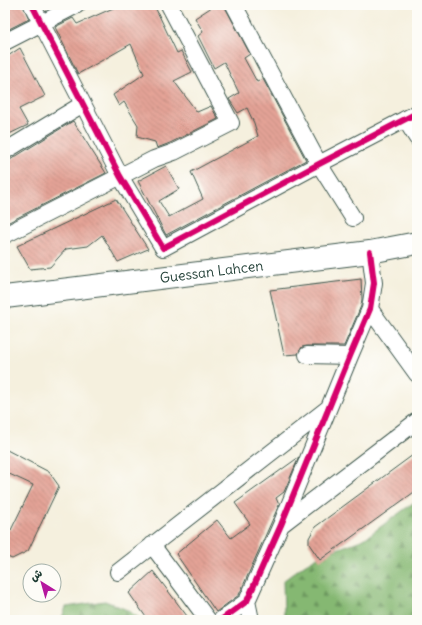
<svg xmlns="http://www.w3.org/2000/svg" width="422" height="625" viewBox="0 0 422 625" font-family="Delius,'Playpen Sans Arabic',sans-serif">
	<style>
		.forest { fill: url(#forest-firs); stroke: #527a53 }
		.building { fill: url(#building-back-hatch) }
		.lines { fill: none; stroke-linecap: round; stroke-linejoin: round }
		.street-casing { stroke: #3f584e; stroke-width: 18 }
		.secondary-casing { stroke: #3f584e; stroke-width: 24 }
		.street { stroke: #fff; stroke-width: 16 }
		.secondary { stroke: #fff; stroke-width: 22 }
		.cycleway-casing { stroke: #fdfcf7; stroke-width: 8 }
		.cycleway { stroke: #d6006c; stroke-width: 6 }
		.labels { text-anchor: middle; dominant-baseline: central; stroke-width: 3; stroke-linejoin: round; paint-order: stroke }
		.street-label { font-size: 14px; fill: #1f3d34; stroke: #fdfcf7 }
	</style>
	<defs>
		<pattern id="forest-firs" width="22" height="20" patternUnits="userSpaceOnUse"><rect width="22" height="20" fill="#85b872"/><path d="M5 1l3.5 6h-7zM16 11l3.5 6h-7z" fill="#6c975e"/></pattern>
		<pattern id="building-back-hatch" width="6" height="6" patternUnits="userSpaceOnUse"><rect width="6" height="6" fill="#e4a396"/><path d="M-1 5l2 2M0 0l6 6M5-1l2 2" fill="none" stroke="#b8867b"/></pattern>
	</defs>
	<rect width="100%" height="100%" fill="#fdfcf7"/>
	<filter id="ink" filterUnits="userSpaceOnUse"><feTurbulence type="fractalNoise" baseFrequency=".025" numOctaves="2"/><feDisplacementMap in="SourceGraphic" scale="8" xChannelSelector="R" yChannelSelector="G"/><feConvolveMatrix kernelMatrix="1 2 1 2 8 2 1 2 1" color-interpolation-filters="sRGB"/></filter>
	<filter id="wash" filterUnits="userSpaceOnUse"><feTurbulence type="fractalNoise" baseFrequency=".012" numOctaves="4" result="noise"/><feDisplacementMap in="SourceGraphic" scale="16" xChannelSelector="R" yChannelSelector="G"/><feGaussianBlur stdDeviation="0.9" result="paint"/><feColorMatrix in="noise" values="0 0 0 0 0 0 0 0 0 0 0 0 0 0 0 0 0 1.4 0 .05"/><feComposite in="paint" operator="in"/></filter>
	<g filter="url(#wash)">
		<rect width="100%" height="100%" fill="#f5f0de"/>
		<path class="forest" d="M417,500v120h-128l-5,-6 -1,-33 21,-16 17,-10 43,-16z
			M105,601l20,8 17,11h-81l5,-13z"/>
		<g id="blocks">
			<path class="building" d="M5,5h18l6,14 -24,12z
				M120,5h34l23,48 4,-2 11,21 -18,9 23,31 14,-6 7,13 -48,24 -13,5 -2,-6 -18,-5 1,-12 -14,-23 -5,4 -6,-11 31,-21 -13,-30 -53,30 -23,-47 18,-9 4,6z
				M215,5h10l1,4 24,45 -6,4 13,24 6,-3 43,81 -140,75 -28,-54 28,-15 13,23 -20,12 10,16 34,-18 -12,-27 67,-36 -4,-13 -7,-15 -9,5 -9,-14 10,-6 -15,-31 -10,6 -16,-32 5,-4 -8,-14z
				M20,48l25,48 -26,13 9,16 -23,11v-78z
				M73,121l33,52 -101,51v-61z
				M116,199l32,50 -30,13 -16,-27 -14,11 -22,3 -16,18 -20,2 -13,-23z
				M361,279l1,20 -1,7 -17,40h-37l-5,1 -4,7 -14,1 -14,-65z
				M5,449l44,23 10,14 -31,65 -16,8 -7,-3v-29l6,3 22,-45 -28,-13z
				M417,452v38l-97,70 -11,-16v-6l6,-11z
				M299,457l-15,35 -8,6 3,7 -40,90 -23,17 -40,-58 41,-34 14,18 19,-14 -15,-21z
				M153,571l37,49h-42l-19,-27z"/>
		</g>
	</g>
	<g filter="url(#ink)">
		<use href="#blocks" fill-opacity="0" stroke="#3f584e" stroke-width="1"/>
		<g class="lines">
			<g class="street-casing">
				<path id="street" d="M32,5l88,171 43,72 156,-84 98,-51
					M234,5l85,159 34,54
					M5,42l72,-37
					M405,119l12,19
					M5,151l78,-47
					M5,235l149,-76 20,-7 57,-29 -62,-118
					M370,309l47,65
					M307,355l43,1
					M281,525l136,-104
					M152,545l56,75
					M118,572l209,-163
					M247,601l4,19
					M221,620l26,-19 34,-76 69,-169 20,-47 4,-26 -4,-31"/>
			</g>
			<g class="secondary-casing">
				<g id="secondary">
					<path id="s1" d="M5,297l365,-45 47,-9"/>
				</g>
			</g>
			<use href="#street" class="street"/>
			<use href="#secondary" class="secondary"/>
			<g class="cycleway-casing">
				<path id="cycleway" d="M32,5l88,171 43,72 156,-84 98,-51
					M221,620l26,-19 34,-76 69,-169 20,-47 4,-26 -4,-31"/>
			</g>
			<use href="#cycleway" class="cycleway"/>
		</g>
	</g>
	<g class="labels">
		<g class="street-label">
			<text stroke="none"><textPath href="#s1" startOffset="208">Guessan Lahcen</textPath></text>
		</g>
	</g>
	<rect width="422" height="625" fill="none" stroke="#fdfcf7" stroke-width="20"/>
	<g transform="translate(42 583) rotate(323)"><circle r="19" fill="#fdfcf7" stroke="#a4b0a9"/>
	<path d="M0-3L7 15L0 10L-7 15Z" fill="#b5179e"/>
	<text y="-6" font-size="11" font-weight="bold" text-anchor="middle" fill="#1f3d34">ش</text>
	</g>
</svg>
